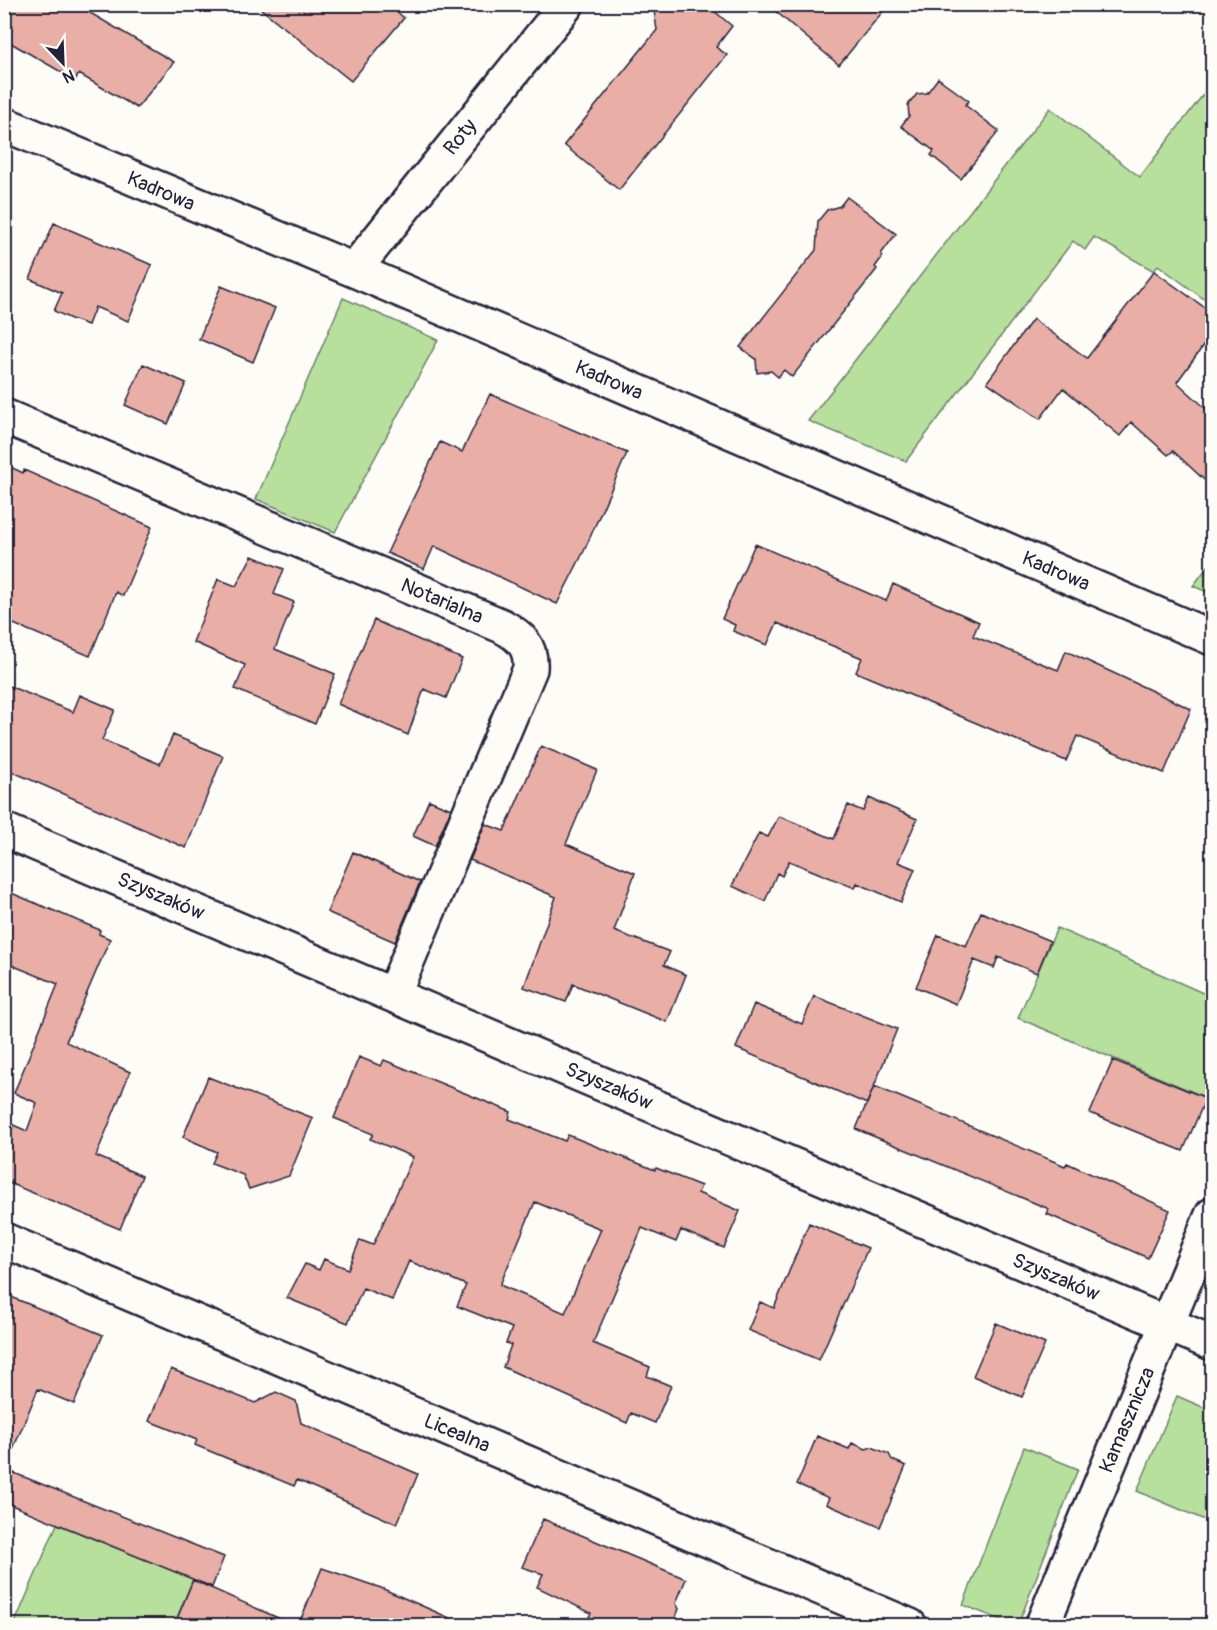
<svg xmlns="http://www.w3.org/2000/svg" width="1217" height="1630" viewBox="0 0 1217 1630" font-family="Pangolin,sans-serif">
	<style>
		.green { fill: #b8e09d; stroke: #6d816c; stroke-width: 1.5 }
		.building { fill: #e9aea6; stroke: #22223b; stroke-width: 1.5; fill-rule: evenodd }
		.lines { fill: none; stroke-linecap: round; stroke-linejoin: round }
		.street-casing { stroke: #22223b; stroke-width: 38 }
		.street { stroke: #fdfcf7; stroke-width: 33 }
		.labels { text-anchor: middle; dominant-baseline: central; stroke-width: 4.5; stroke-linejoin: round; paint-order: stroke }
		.street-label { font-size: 20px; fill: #22223b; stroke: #fdfcf7 }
	</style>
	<rect width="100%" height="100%" fill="#fdfcf7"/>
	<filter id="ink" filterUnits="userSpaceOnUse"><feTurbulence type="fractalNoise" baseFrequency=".0167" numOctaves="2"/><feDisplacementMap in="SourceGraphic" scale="12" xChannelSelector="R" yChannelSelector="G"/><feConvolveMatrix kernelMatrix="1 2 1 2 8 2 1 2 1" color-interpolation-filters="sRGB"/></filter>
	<g filter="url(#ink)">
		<path class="green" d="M1212,83v222l-54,-40 -4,6 -60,-34 -9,13 -12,-9 -167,220 -98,-40 242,-313 90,69z
			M343,298l95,42 -103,192 -79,-33z
			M1212,561v33l-19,-8z
			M1057,928l155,69v103l-194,-82z
			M1177,1396l35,15v112l-75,-32z
			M1024,1447l54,22 -60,156h-4l-51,-20z
			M57,1524l136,55 -19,46h-160z"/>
		<path class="building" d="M4,4h71l99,58 -37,46 -58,-34 -4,6 -71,-41z
			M255,4h133l16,14 -53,63z
			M653,4h53l26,22 -16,21 11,8 -108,135 -55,-45 93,-115z
			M767,4h122l-50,61z
			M938,78l31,23 -4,4 34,26 -38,48 -30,-24 3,-4 -33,-25 8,-10 -1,-11 9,-11 10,-1z
			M847,197l49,37 -15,20 2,2 -8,11 2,2 -85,108 -8,-7 -6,7 -7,-6 -14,2 -1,-14 -16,-12 76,-97 2,-29 9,-11 13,-4z
			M54,223l98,42 -24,56 -33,-14 -7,18 -17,-6 -17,-8 8,-18 -32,-14z
			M1154,271l58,42v21l-35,48 35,32v73l-39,-36 -5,4 -37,-33 -11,14 -57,-48 -23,31 -53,-37 46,-63 54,39z
			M221,286l54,22 -22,54 -54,-23z
			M143,364l43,19 -18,41 -43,-19z
			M490,394l137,59 -43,98 -27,53 -123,-58 -10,23 -37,-16 53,-111 22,10z
			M4,464l19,9 1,-3 128,57 -29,69 -7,-4 -26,64 -86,-36z
			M755,544l131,57 7,-17 86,38 -6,14 85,34 8,-19 125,58 -27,64 -87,-37 -11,25 -210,-89 6,-14 -85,-35 -10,22 -34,-14 2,-6 -13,-6z
			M252,556l32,13 -10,25 20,8 -19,47 60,25 -20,50 -80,-35 10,-24 -52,-23 25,-63 18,7z
			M374,620l88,39 -16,39 -22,-9 -16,46 -70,-31z
			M4,684l69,28 7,-17 35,15 -13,30 58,24 13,-29 50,21 -37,92 -182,-80z
			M541,746l56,24 -31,74 69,29 -21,58 56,21 -6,13 22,10 -19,47 -94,-38 -7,18 -42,-15 32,-90 -86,-37 15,-36 19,7z
			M869,798l48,21 -19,43 17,7 -14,33 -44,-19 -2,5 -66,-27 -7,15 -5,-3 -12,28 -33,-15 27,-53 9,4 11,-21 55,23 14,-34 15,6z
			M429,800l22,9 -16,37 -22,-10z
			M353,852l67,30 -25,60 -68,-30z
			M4,890l96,40 -1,4 11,5 -44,103 64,30 -34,84 46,20 -22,53 -116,-48v-60l23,10 10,-28 -23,-10 44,-109 -54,-22z
			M981,912l69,29 -13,32 -39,-16 -4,11 -20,-8 -18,44 -40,-17 22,-52 28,11z
			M814,996l83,33 -30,75 -131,-56 18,-44 48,20z
			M359,1057l22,9 3,-6 127,52 -2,7 56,22 3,-6 87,35 1,-2 45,18 -3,7 42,18 -16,37 -43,-18 -5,12 -34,-14 -49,115 57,24 -3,9 24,10 -16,37 -24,-10 -4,10 -124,-56 8,-22 -5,-2 6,-15 -55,-22 9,-21 -57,-24 -17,39 -29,-12 -15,35 -61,-25 18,-34 14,6 5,-11 24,10 12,-29 13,5 40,-88 -43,-18 3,-5 -39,-16zM535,1202l66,27 -36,84 -65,-28z
			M1113,1060l93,38 -23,53 -93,-38z
			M208,1077l105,41 -24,58 -40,13 -6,-14 -31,-12 5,-11 -34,-15z
			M874,1086l191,80 2,-3 103,47 -22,48 -101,-44 2,-5 -193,-80z
			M809,1223l59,25 -49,112 -71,-30 12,-28 14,6z
			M4,1294l99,41 -29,69 -36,-15 -33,80z
			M996,1323l49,21 -23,53 -49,-21z
			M171,1369l84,34 21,-11 20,9 5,22 117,51 -21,50 -100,-44 -3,6 -99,-41 2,-5 -48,-19z
			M817,1436l32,13 3,-6 14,6 6,-2 17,7 3,6 14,6 -26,61 -54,-23 3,-6 -32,-14z
			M4,1469l220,88 -12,30 -208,-85z
			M543,1519l143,60 -10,24 3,6 -5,12 -8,5h-57l-20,-9 2,-4 -54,-26 6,-13 -21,-7z
			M322,1568l59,20 87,38h-170z
			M193,1580l103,46h-122z"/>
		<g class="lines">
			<g class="street-casing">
				<path id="street" d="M4,124l350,146 858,368
					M354,270l213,-266
					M4,416l498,210c18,10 30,20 28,43l-137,326
					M4,830l1208,513
					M4,1240l906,386
					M1042,1626l170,-411"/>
			</g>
			<use href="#street" class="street"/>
		</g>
	</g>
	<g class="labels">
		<g class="street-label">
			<text transform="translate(460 137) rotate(-51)">Roty</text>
			<text transform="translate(161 191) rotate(23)">Kadrowa</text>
			<text transform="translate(609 380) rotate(23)">Kadrowa</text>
			<text transform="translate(1056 571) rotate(23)">Kadrowa</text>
			<text transform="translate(442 601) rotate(23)">Notarialna</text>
			<text transform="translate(161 896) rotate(23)">Szyszaków</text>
			<text transform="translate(609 1086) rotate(23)">Szyszaków</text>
			<text transform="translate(1056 1277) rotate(23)">Szyszaków</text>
			<text transform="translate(1127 1420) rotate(-67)">Kamasznicza</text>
			<text transform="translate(457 1433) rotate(23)">Licealna</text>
		</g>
	</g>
	<rect width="1217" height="1630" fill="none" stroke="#fdfcf7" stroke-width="24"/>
	<rect x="12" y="12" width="1193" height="1606" fill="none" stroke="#22223b" stroke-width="2" filter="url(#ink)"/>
	<g transform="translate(63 63) rotate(157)" stroke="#fdfcf7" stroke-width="4.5" paint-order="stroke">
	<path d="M0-4.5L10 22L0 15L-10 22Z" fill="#22223b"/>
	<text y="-9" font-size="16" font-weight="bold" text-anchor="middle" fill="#22223b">N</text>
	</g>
</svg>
